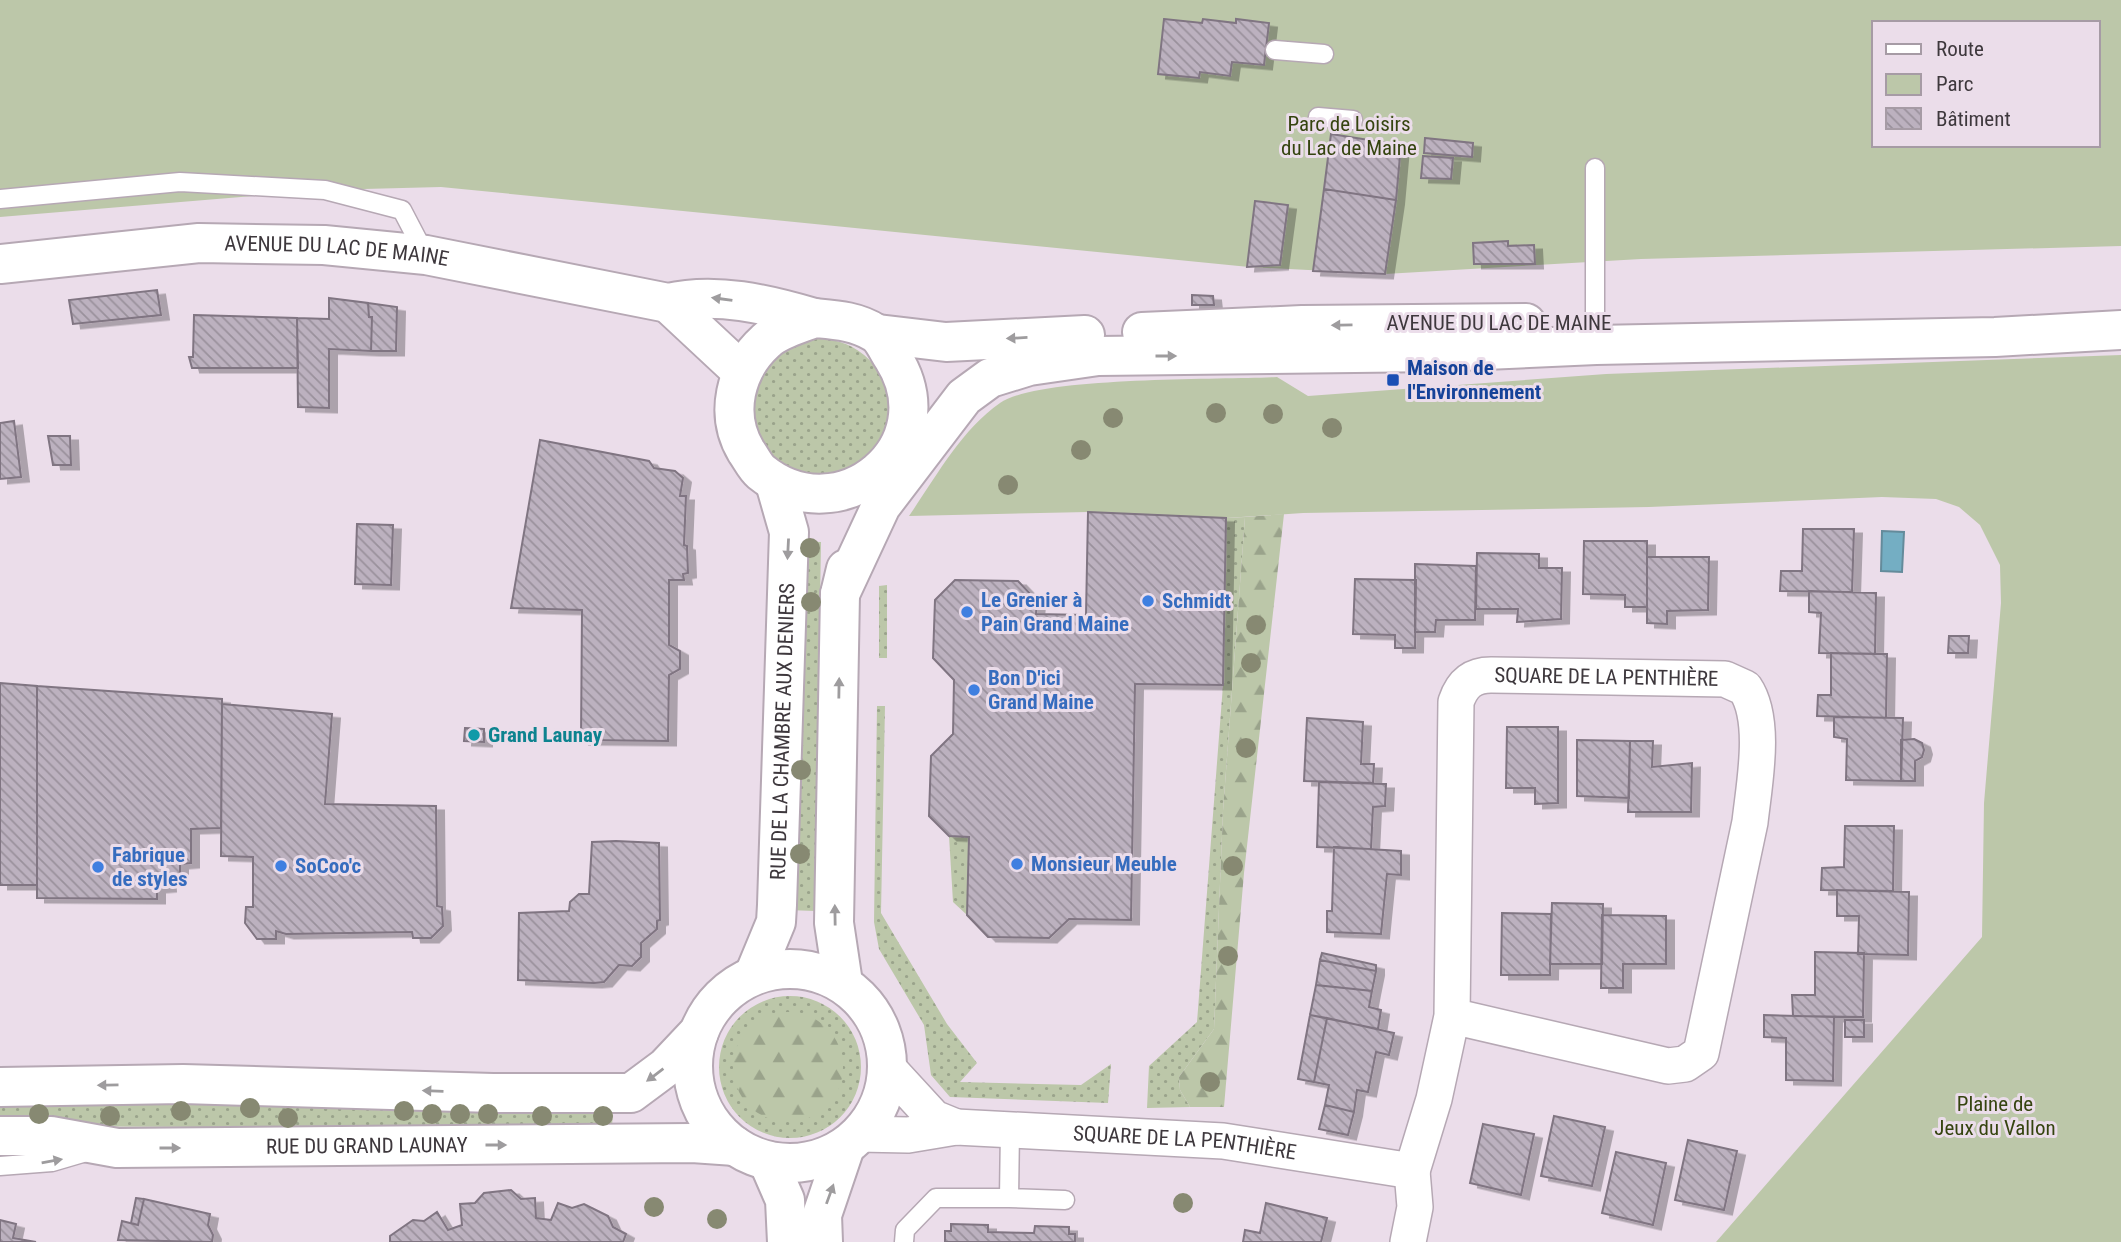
<svg xmlns="http://www.w3.org/2000/svg" width="2121" height="1242" viewBox="0 0 2121 1242" font-family="'Roboto Condensed',sans-serif">
	<style>
		.grass { fill: url(#grass-dots) }
		.forest { fill: url(#forest-firs) }
		.park { fill: #bcc7a9; fill-rule: evenodd }
		.water { fill: #74aec3; stroke: #648b9b; stroke-width: 2 }
		.building { fill: url(#building-back-hatch); stroke: #807582; stroke-width: 2; filter: url(#shadow) }
		.lines { fill: none; stroke-linecap: round; stroke-linejoin: round }
		.service-casing { stroke: #b6a8b4; stroke-width: 21 }
		.minor-casing { stroke: #b6a8b4; stroke-width: 38 }
		.tertiary-casing { stroke: #b6a8b4; stroke-width: 42 }
		.service { stroke: #fff; stroke-width: 18 }
		.minor { stroke: #fff; stroke-width: 35 }
		.tertiary { stroke: #fff; stroke-width: 38 }
		.tree { fill: #878972 }
		.oneway { fill: #9e9c9e }
		.transit-dot { fill: #1a4fb4; stroke: #ebddea; stroke-width: 2.5 }
		.shop-dot { fill: #3f7fe0; stroke: #ebddea; stroke-width: 2.5 }
		.culture-dot { fill: #0f9aa8; stroke: #ebddea; stroke-width: 2.5 }
		.labels { text-anchor: middle; dominant-baseline: central; stroke-width: 6; stroke-linejoin: round; paint-order: stroke }
		.park-label { font-size: 21px; fill: #35440f; stroke: #ebddea }
		.street-label { font-size: 21px; fill: #3e383d; stroke: #ebddea }
		.transit-label { font-size: 21px; font-weight: bold; fill: #164399; stroke: #ebddea; text-anchor: start }
		.shop-label { font-size: 21px; font-weight: bold; fill: #366cbe; stroke: #ebddea; text-anchor: start }
		.culture-label { font-size: 21px; font-weight: bold; fill: #0d838f; stroke: #ebddea; text-anchor: start }
	</style>
	<defs>
		<pattern id="grass-dots" width="8" height="8" patternUnits="userSpaceOnUse" patternTransform="scale(1.75)"><rect width="8" height="8" fill="#bcc7a9"/><path d="M2 2h.1M6 6h.1" fill="none" stroke="#9aa38b" stroke-width="1.8" stroke-linecap="round"/></pattern>
		<pattern id="forest-firs" width="22" height="20" patternUnits="userSpaceOnUse" patternTransform="scale(1.75)"><rect width="22" height="20" fill="#bcc7a9"/><path d="M5 1l3.5 6h-7zM16 11l3.5 6h-7z" fill="#9aa38b"/></pattern>
		<pattern id="building-back-hatch" width="6" height="6" patternUnits="userSpaceOnUse" patternTransform="scale(1.75)"><rect width="6" height="6" fill="#bcb1bf"/><path d="M-1 5l2 2M0 0l6 6M5-1l2 2" fill="none" stroke="#9a919c"/></pattern>
		<filter id="shadow"><feDropShadow dx="8" dy="4.5" stdDeviation="0" flood-color="#0004"/></filter>
	</defs>
	<rect width="100%" height="100%" fill="#ebddea"/>
	<path class="grass" d="M751 408a69 69 0 1 1 138 0a69 69 0 1 1-138 0Z
		M1245,517l-22,294 -9,218 -35,48 1,13 10,17 -43,1 2,-42 48,-44 26,-337 3,-167z
		M794,541l27,1 -6,369 -28,-1z
		M887,585v73h-8v-72z
		M877,706h8l-4,207 66,111 30,39 -17,19 121,3 30,-21 -3,39 -158,-6 -19,-22 -7,-50 -45,-76 -5,-27z
		M949,836l20,1 -2,78 -14,-13z
		M719 1067a71 71 0 1 1 142 0a71 71 0 1 1-142 0Z
		M0,1105l72,-1 541,3 -1,22 -612,-3z"/>
	<path class="forest" d="M1284,514l-40,359 -20,234h-34l-10,-17 -1,-13 35,-48 9,-218 22,-294z
		M733 1067a55 55 0 1 1 110 0a55 55 0 1 1-110 0Z"/>
	<path class="park" d="M0,0h2121v246l-480,13 -256,15 -136,-7 -808,-80 -116,3 -325,27zM1874,23h224v122h-224z
		M2121,355v887h-405l266,-305 2,-134 17,-200 -1,-38 -20,-40 -21,-18 -23,-8 -54,-2 -233,10 -346,6 -77,5 -138,-6 -179,4c27,-39 52,-86 91,-113 38,-27 222,-23 277,-26l31,19 298,-22z"/>
	<path class="water" d="M1882,531l22,1 -2,40 -21,-1z"/>
	<path class="building" d="M1164,19l38,4 1,-4 33,4v-4l33,4 -5,42 -32,-3 -2,14 -30,-4 -1,6 -41,-4z
		M1331,134l70,11 -5,55 -72,-11z
		M1425,138l48,5 -1,14 -48,-4z
		M1423,156l30,2 -2,21 -30,-1z
		M1324,189l72,11 -11,74 -72,-3z
		M1255,201l33,4 -8,60 -33,2z
		M1508,241v5l26,-1 1,19h-61l-1,-21z
		M157,290l4,25 -88,9 -4,-24z
		M1192,295l21,1 1,9h-22z
		M329,298l39,5 1,14h3l-1,34 -42,-2v59l-31,-1 -1,-89 32,1z
		M368,303l29,4 -1,44h-25l1,-34h-3z
		M194,315l103,3 1,50h-106l-3,-11h4z
		M14,421l7,56 -21,2v-56z
		M48,436h22l1,29h-18z
		M540,440l109,21 5,7 21,3 8,7 -3,18h6l-2,49 3,1 1,27 -5,1 1,6h-15v65l11,6v18l-11,6 -1,66 -87,-1 1,-130 -71,-2z
		M1088,512l138,6 -3,167 -88,-1 -4,236 -62,-1 -20,19 -61,-1 -21,-22 2,-78 -20,-1 -20,-20 2,-60 22,-22 1,-54 -21,-22 2,-58 20,-20 63,1 19,20 -1,13 50,1z
		M357,524l36,1 -2,60 -36,-1z
		M1803,529h51l-2,63 -72,-1 1,-20h21z
		M1584,541h63v66h-22v-12l-42,-1z
		M1477,553l62,1v14h23l-1,51 -44,3 1,-13h-42z
		M1647,557h62l-1,53 -41,1v13l-20,-1z
		M1415,564l61,2 -1,54h-39l-1,12h-20z
		M1355,579l61,1 -1,68h-20v-13l-42,-1z
		M1809,591l67,2 -1,61 -56,-1 2,-40 -12,-1z
		M1949,636h20l-1,17h-20z
		M1831,653l56,1 -1,64 -69,-2 1,-21h13z
		M0,683l37,3v199h-37z
		M37,686l185,13 -1,129 -30,1v34l-11,1v11h-13l1,12 -11,1v11l-120,-1z
		M222,704l110,10 -7,90 111,2 1,100 5,1 1,19 -12,12h-18l-1,-6 -126,2 -10,-3v8h-19l-12,-16 1,-16h7v-50l-32,-1z
		M1834,717l69,1 -2,63 -55,-1 1,-41 -13,-2z
		M1307,718l56,4 -2,42h13l-1,19 -69,-2z
		M1507,727h51v76l-23,1v-16h-29z
		M465,728l19,1v13l-20,-1z
		M1914,739l8,4 2,7 -2,7 -7,4v20h-14v-41z
		M1577,740l53,1 -1,57 -52,-2z
		M1630,741h23l-1,26 40,-4 -1,49h-63z
		M1319,782l67,2 -1,22 -12,1 -2,42 -54,-2z
		M1845,826h49l-1,65 -72,-1 1,-22 22,-1z
		M616,841l43,2 1,77 -3,1v8l-16,14v14l-9,9 -13,-1 -15,17 -10,1 -76,-3 1,-67 50,-2 1,-9 9,-8h10l3,-52z
		M1334,847l67,4v24l-14,-1 -6,60 -54,-2v-21h5z
		M1837,890l72,2 -1,63 -50,-1 1,-38h-22z
		M1552,903l51,1 -1,60h-52z
		M1502,913l49,1 -1,61h-49z
		M1602,915l64,1v48h-43v24h-22z
		M1815,952l49,1 -1,64 -70,-1 -1,-21h23z
		M1322,953l54,12v6l-56,-11z
		M1320,960l56,11 -4,20 -56,-6z
		M1316,985l56,6 -3,16 12,3 -3,19 -68,-14z
		M1310,1015l17,3 -13,64 -16,-3z
		M1764,1015l70,2 -1,64 -47,-1v-42l-22,-1z
		M1327,1018l67,15 -5,22 -13,-3 -8,40 -11,-2 -3,22 -29,-7 4,-20 -15,-3z
		M1845,1020h19v17h-19z
		M1325,1105l29,7 -6,23 -29,-6z
		M1554,1116l51,11 -13,59 -51,-10z
		M1483,1124l51,10 -13,61 -51,-12z
		M1688,1140l49,11 -13,59 -49,-10z
		M1616,1152l50,11 -13,62 -51,-12z
		M511,1190l10,9 14,-1 1,20 15,2 7,-17 14,5 12,-4 24,12 5,11 13,7 -3,8h-233v-6l23,-16 11,1 13,-9 11,18 14,-5 -2,-21 15,-1 9,-10z
		M136,1198l8,1 -6,26 -7,-2z
		M144,1199l66,15 -2,11 5,10 -1,7 -94,-2 4,-19 16,4z
		M1266,1203l61,15 -6,24h-78l2,-12 15,3z
		M0,1220l16,4 -3,14 23,4h-36z
		M951,1224l37,1v7l46,1 1,-7 34,1v7h6v8h-130v-11h6z"/>
	<g class="lines">
		<g class="service-casing">
			<path id="service" d="M1275,50l49,4
				M1318,117l35,3
				M1595,168v155
				M0,199l180,-17 145,8 77,20 23,44
				M1010,1129l-1,69 56,2
				M0,1166l52,-4 34,-10
				M904,1242l1,-12 31,-32h73"/>
		</g>
		<g class="minor-casing">
			<g id="minor">
				<path d="M888,1068l46,50 22,9"/>
				<path id="s1" d="M859,1134l49,1 48,-8 267,14 189,30 22,-72 18,-83 4,-314c6,-18 16,-27 35,-27l234,4 20,9c22,32 9,97 5,134l-49,231 -16,11 -17,2 -216,-50"/>
				<path d="M1408,1242l7,-35 -3,-36"/>
			</g>
		</g>
		<g class="tertiary-casing">
			<g id="tertiary">
				<path id="s2" d="M0,264l199,-21 125,2 102,10 242,48c48,-11 99,1 146,15"/>
				<path d="M668,303l74,69"/>
				<path d="M814,318c22,2 42,3 61,15 8,5 13,18 18,25 56,88 -53,178 -132,114 -6,-5 -10,-14 -15,-21 -22,-37 -11,-82 20,-110 11,-11 34,-17 48,-23z"/>
				<path d="M1142,332l160,-7 224,-2"/>
				<path d="M878,334l68,8 139,-7"/>
				<path d="M840,594l41,-88 83,-109 26,-19 39,-12 69,-10 342,-4 156,-7 399,-8 126,-7"/>
				<circle cx="790" cy="1066" r="97"/>
				<path id="s3" d="M754,975l22,-53 1,-17 12,-373 -14,-49"/>
				<path d="M843,983l-9,-60 6,-329 6,-25"/>
				<path d="M0,1087l183,-3 310,9h138l35,-26 33,-35"/>
				<path id="s4" d="M0,1136h51l66,12 575,-5 43,3"/>
				<path d="M768,1161l17,39 2,42"/>
				<path d="M823,1242l-1,-27 23,-68"/>
			</g>
		</g>
		<use href="#service" class="service"/>
		<use href="#minor" class="minor"/>
		<use href="#tertiary" class="tertiary"/>
	</g>
	<g class="tree">
		<circle cx="1216" cy="413" r="10"/>
		<circle cx="1273" cy="414" r="10"/>
		<circle cx="1113" cy="418" r="10"/>
		<circle cx="1332" cy="428" r="10"/>
		<circle cx="1081" cy="450" r="10"/>
		<circle cx="1008" cy="485" r="10"/>
		<circle cx="810" cy="548" r="10"/>
		<circle cx="811" cy="602" r="10"/>
		<circle cx="1256" cy="625" r="10"/>
		<circle cx="1251" cy="663" r="10"/>
		<circle cx="1246" cy="748" r="10"/>
		<circle cx="801" cy="770" r="10"/>
		<circle cx="800" cy="854" r="10"/>
		<circle cx="1233" cy="866" r="10"/>
		<circle cx="1228" cy="956" r="10"/>
		<circle cx="1210" cy="1082" r="10"/>
		<circle cx="250" cy="1108" r="10"/>
		<circle cx="181" cy="1111" r="10"/>
		<circle cx="404" cy="1111" r="10"/>
		<circle cx="39" cy="1114" r="10"/>
		<circle cx="432" cy="1114" r="10"/>
		<circle cx="460" cy="1114" r="10"/>
		<circle cx="488" cy="1114" r="10"/>
		<circle cx="110" cy="1116" r="10"/>
		<circle cx="542" cy="1116" r="10"/>
		<circle cx="603" cy="1116" r="10"/>
		<circle cx="288" cy="1118" r="10"/>
		<circle cx="1183" cy="1203" r="10"/>
		<circle cx="654" cy="1207" r="10"/>
		<circle cx="717" cy="1219" r="10"/>
	</g>
	<defs><path id="oneway-solid" d="M-6-.8H1V-3.2L6.5 0L1 3.2V.8H-6Z" transform="scale(1.75)"/></defs>
	<g class="oneway">
		<use href="#oneway-solid" transform="translate(722 299) rotate(-172)"/>
		<use href="#oneway-solid" transform="translate(1342 325) rotate(179)"/>
		<use href="#oneway-solid" transform="translate(1017 338) rotate(177)"/>
		<use href="#oneway-solid" transform="translate(1166 356)"/>
		<use href="#oneway-solid" transform="translate(788 549) rotate(93)"/>
		<use href="#oneway-solid" transform="translate(839 688) rotate(-89)"/>
		<use href="#oneway-solid" transform="translate(835 915) rotate(-91)"/>
		<use href="#oneway-solid" transform="translate(655 1075) rotate(143)"/>
		<use href="#oneway-solid" transform="translate(108 1085) rotate(179)"/>
		<use href="#oneway-solid" transform="translate(433 1091) rotate(-178)"/>
		<use href="#oneway-solid" transform="translate(496 1145)"/>
		<use href="#oneway-solid" transform="translate(170 1148)"/>
		<use href="#oneway-solid" transform="translate(52 1161) rotate(-10)"/>
		<use href="#oneway-solid" transform="translate(830 1194) rotate(-70)"/>
	</g>
	<rect class="transit-dot" x="1386" y="373" width="14" height="14" rx="3.5"/>
	<g class="shop-dot">
		<circle cx="1148" cy="601" r="7"/>
		<circle cx="967" cy="612" r="7"/>
		<circle cx="974" cy="690" r="7"/>
		<circle cx="1017" cy="864" r="7"/>
		<circle cx="281" cy="866" r="7"/>
		<circle cx="98" cy="867" r="7"/>
	</g>
	<circle class="culture-dot" cx="474" cy="735" r="7"/>
	<g class="labels">
		<g class="park-label">
			<text x="1349" y="124">Parc de Loisirs<tspan x="1349" dy="24">du Lac de Maine</tspan></text>
			<text x="1995" y="1104">Plaine de<tspan x="1995" dy="24">Jeux du Vallon</tspan></text>
		</g>
		<g class="street-label">
			<text stroke="none"><textPath href="#s2" startOffset="338">AVENUE DU LAC DE MAINE</textPath></text>
			<text x="1499" y="323">AVENUE DU LAC DE MAINE</text>
			<text stroke="none"><textPath href="#s1" startOffset="1194">SQUARE DE LA PENTHIÈRE</textPath></text>
			<text stroke="none"><textPath href="#s3" startOffset="248">RUE DE LA CHAMBRE AUX DENIERS</textPath></text>
			<text stroke="none"><textPath href="#s1" startOffset="327">SQUARE DE LA PENTHIÈRE</textPath></text>
			<text stroke="none"><textPath href="#s4" startOffset="368">RUE DU GRAND LAUNAY</textPath></text>
		</g>
		<g class="transit-label">
			<text x="1407" y="368">Maison de<tspan x="1407" dy="24">l'Environnement</tspan></text>
		</g>
		<g class="shop-label">
			<text x="981" y="600">Le Grenier à<tspan x="981" dy="24">Pain Grand Maine</tspan></text>
			<text x="1162" y="601">Schmidt</text>
			<text x="988" y="678">Bon D'ici<tspan x="988" dy="24">Grand Maine</tspan></text>
			<text x="112" y="855">Fabrique<tspan x="112" dy="24">de styles</tspan></text>
			<text x="1031" y="864">Monsieur Meuble</text>
			<text x="295" y="866">SoCoo'c</text>
		</g>
		<g class="culture-label">
			<text x="488" y="735">Grand Launay</text>
		</g>
	</g>
	<rect x="1872" y="21" width="228" height="126" fill="#ebddea" stroke="#a69ba5" stroke-width="2"/>
	<rect x="1886" y="44" width="35" height="10" fill="#ffffff" stroke="#a69ba5" stroke-width="2"/>
	<text x="1936" y="56" font-size="21" fill="#3e383d">Route</text>
	<rect x="1886" y="74" width="35" height="21" fill="#bcc7a9" stroke="#a69ba5" stroke-width="2"/>
	<text x="1936" y="91" font-size="21" fill="#3e383d">Parc</text>
	<rect x="1886" y="108" width="35" height="21" fill="url(#building-back-hatch)" stroke="#a69ba5" stroke-width="2"/>
	<text x="1936" y="126" font-size="21" fill="#3e383d">Bâtiment</text>
</svg>
